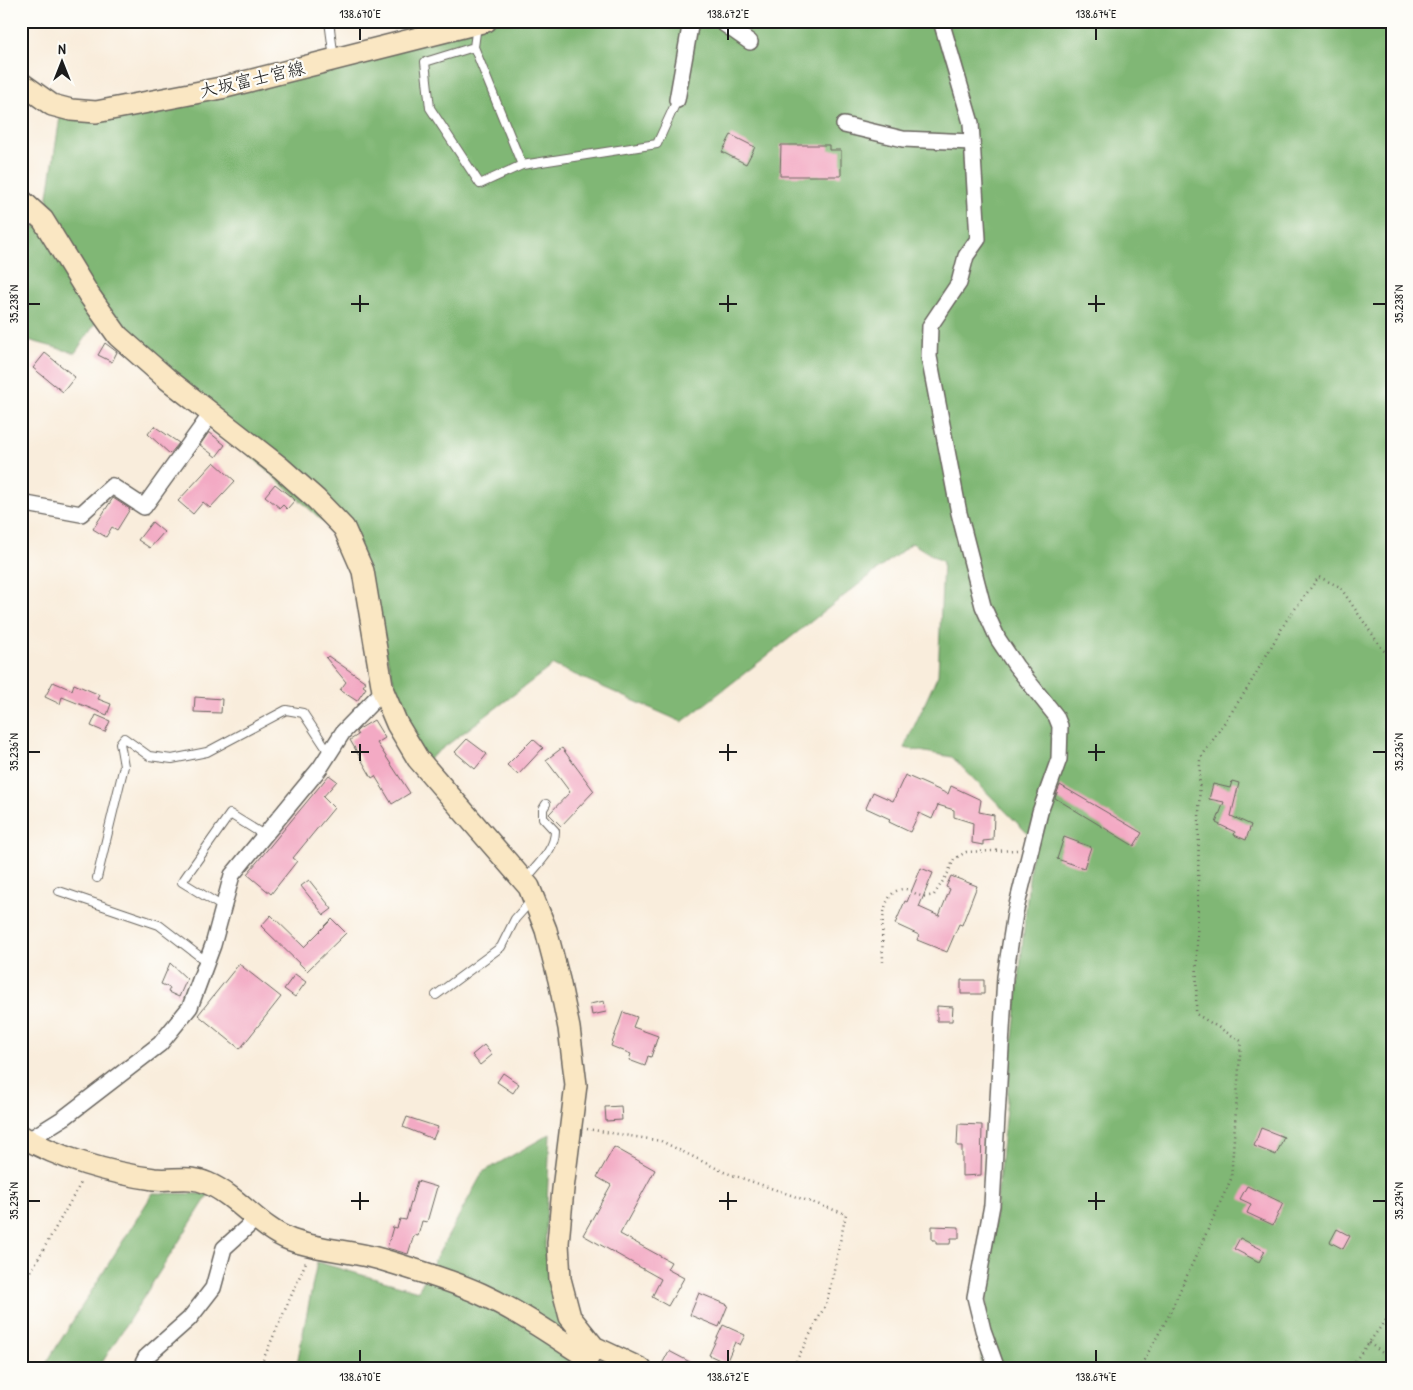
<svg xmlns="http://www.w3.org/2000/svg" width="1413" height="1390" viewBox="0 0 1413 1390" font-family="'Patrick Hand','Klee One',sans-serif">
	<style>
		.forest { fill: #80b774; stroke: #4e6a48 }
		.building { fill: #f3aac4 }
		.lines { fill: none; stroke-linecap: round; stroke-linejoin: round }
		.lane-casing { stroke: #69655f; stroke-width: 10 }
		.street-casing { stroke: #69655f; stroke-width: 18 }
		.secondary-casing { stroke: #69655f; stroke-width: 24 }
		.path { stroke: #69655f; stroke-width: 2.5; stroke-dasharray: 1 4; stroke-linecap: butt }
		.lane { stroke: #fff; stroke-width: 8 }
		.street { stroke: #fff; stroke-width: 15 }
		.secondary { stroke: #fae7c3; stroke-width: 21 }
		.ticks { fill: none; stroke: #1c1c1c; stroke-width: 2 }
		.labels { text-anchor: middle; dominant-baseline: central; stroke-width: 4.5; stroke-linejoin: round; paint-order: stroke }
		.street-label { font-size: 18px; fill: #1c1c1c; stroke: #fdfcf7 }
		.neatline { fill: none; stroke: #1c1c1c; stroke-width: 2 }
		.ticks-label { font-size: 12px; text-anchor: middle; fill: #1c1c1c }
	</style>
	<rect width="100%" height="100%" fill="#fdfcf7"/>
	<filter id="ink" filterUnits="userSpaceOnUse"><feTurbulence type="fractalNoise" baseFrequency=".02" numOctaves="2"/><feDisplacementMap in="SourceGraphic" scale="10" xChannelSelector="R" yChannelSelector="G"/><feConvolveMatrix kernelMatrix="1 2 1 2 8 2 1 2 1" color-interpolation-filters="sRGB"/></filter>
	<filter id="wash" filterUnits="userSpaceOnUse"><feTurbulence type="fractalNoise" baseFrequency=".0096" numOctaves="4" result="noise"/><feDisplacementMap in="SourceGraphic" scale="20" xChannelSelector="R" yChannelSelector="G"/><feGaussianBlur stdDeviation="1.12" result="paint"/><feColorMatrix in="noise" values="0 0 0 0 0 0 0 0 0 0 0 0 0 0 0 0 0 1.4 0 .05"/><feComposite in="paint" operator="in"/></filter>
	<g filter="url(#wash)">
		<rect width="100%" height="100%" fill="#f9eddc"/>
		<path class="forest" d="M411,21h981v1348h-412l53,-530 -81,-82 -48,-9 34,-73 5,-113 -31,-19 -230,179 -129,-57 -131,99 -20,-53 -44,-158 -198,-180 -58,-59 -27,39 -54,-15v-91l25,-38 14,-92 357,-79z
			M550,1134l-5,115 25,99 18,21h-292l21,-107 101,29 65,-119z
			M153,1193l56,1 -111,175h-52l1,-7z"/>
		<g id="blocks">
			<path class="building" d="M731,135l24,12 -9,17 -24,-12z
				M781,145h48v5h12v26h-61z
				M105,343l12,9 -5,10 -14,-7z
				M45,353l30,24 -12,15 -30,-24z
				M154,426l25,17 -9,11 -22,-20z
				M209,432l16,13 -9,12 -16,-12z
				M214,462l21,19 -25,27 -7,-6 -10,12 -15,-13z
				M275,484l20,16 -8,9 -4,-4 -3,3 -15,-12z
				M113,498l17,11 -13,21 -5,-3 -6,10 -13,-8z
				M152,522l12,10 -14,16 -12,-8z
				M328,656l38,26 -3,4 3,2 -9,13 -17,-11 6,-8 -20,-24z
				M53,682l19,8 2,-6 26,11 -2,4 13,5 -4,11 -45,-18 -2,7 -15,-7z
				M195,697l27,2 -1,14 -27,-1z
				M96,715l14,6 -5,11 -14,-6z
				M374,720l11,18 -8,5 33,50 -18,11 -17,-28 -3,2 -22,-38 8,-5 -2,-3 3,-3z
				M467,739l20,15 -12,15 -20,-17z
				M533,739l10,9 -25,27 -11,-10z
				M562,748l32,43 -33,35 -12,-12 21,-22 -24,-32z
				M329,775l8,6 -14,16 11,11 -41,50 4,3 -26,33 -24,-20z
				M905,775l43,19 3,-8 30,14 -2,12 15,3 -1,25 -10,1v4l-11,-2 1,-20 -19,-6v-7l-16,-5 -6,14 -13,-6 -9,19 -21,-10 1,-3 -24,-11 7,-16 20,9z
				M1232,781l7,2 -8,33 20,9 -5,15 -12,-5 1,-3 -19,-9 8,-21 -15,-3 4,-15 17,4z
				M1060,785l82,48 -8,13 -79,-48z
				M1064,837l27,10 -7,21 -27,-9z
				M921,868l12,5 -14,34 20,9 11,-27 -4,-2 5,-11 26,10 -15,39 -3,-1 -12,28 -30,-12 2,-5 -24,-11 10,-23 2,1z
				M309,880l23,29 -8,6 -23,-29z
				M271,915l33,32 28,-28 14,14 -39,38 -46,-45z
				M170,963l17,16 -8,18 -11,-5 2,-4 -9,-4z
				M239,964l42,33 -41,52 -42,-34z
				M295,974l11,8 -11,15 -11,-8z
				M961,980h23v14h-23z
				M604,1001l2,11 -14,3 -2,-11z
				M937,1006l16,1 -1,14h-15z
				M623,1012l14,5 -4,10 25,9 -7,21 -3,-1 -3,10 -16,-6 2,-6 -20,-8z
				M484,1045l8,10 -12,10 -8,-10z
				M503,1073l16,11 -6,9 -16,-11z
				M621,1106l1,14 -16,1 -1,-14z
				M407,1117l31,10 -5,12 -30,-12z
				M958,1124l24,1 -1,50 -19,1v-30h-5z
				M1261,1128l23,9 -8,18 -22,-9z
				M614,1147l41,23 -35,64 51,28 -4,7 17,9 -16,28 -16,-9 9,-18 -78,-44 28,-50 -14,-8z
				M417,1181l20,6 -10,35 -5,-1 -4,15 -4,-1 -6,19 -21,-6 6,-21 4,1 3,-9 6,1z
				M1247,1186l36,17 -10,22 -26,-12 4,-9 -11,-5z
				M932,1226l27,1v11h-8l-1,6h-14v-4h-4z
				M1337,1229l13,7 -7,13 -13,-7z
				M1240,1238l25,13 -6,11 -25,-13z
				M699,1293l29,12 -9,22 -29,-12z
				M723,1325l22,10 -5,10 -5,-3 -9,21 -17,-8z
				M669,1351l34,18h-32l-9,-5z"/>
		</g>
	</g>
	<g filter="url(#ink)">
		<use href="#blocks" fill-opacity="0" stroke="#69655f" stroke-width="1"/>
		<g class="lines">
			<g class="lane-casing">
				<path id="lane" d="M329,21l5,38
					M477,25l-3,22 48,118 135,-21 21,-46
					M474,47l-49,15 5,46 50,76 42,-19
					M21,231l13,-17
					M97,878l27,-112 -4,-23 4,-5 25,18 23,3 35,-7 79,-42 17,3 27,41
					M525,880c12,-15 30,-30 30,-49l-12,-13v-9l3,-5
					M59,891l100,34 48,37
					M223,907l-41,-25 48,-68 34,21
					M436,995l65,-48 14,-28 16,-18"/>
			</g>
			<g class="street-casing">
				<path id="street" d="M720,21l30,21
					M941,21l30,102 7,116 -12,17 -7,27 -29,43 -1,31 30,156 24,93 15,33 18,27 40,50 4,10 -1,33 -19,53 -25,101 -10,64 -13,228 -17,92 8,33 14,39
					M677,100l14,-79
					M844,125l59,14 69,3
					M21,503l60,11 31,-28 32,21 67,-93
					M22,1144l43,-27 95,-73 30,-37 23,-62 19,-70 88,-107 23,-36 40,-41
					M140,1369l6,-12 43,-38 24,-31 11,-40 32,-29"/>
			</g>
			<g class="secondary-casing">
				<path id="secondary" d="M21,83l31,22 19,5 25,2 125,-24 265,-67
					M21,200l22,20 46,75 29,41 48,42 115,90 35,31 28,29 19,43 20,120 14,33 21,35 111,128 17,43 13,50 10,48 7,57 -13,104 -5,54 2,36 10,38 24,30
					M21,1136c39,23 89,37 133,43 18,2 36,-4 53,4 31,13 52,45 84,57 28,10 60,11 89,19 30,9 73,22 101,35 37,17 72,41 107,64l6,-11 47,22"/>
			</g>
			<path class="path" d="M883,962c0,-19 -7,-72 21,-73 7,0 11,6 18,7 3,1 8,0 12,-1l14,-22 6,-14 12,-7 51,-2
				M587,1129l74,12 63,31 122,42 -19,88 -35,67
				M21,1289l61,-108
				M1369,1343l23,17
				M259,1369l47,-107
				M1139,1369l29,-52 63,-138 10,-138 -45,-27 4,-255 47,-70 39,-68 33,-44 21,10 43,63 9,7
				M1349,1369l43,-57"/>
			<use href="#lane" class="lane"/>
			<use href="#street" class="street"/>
			<use href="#secondary" class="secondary"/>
		</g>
	</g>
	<path class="ticks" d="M360,28v12M728,28v12M1096,28v12M360,295v17M728,295v17M1096,295v17M28,304h12M351,304h18M719,304h18M1088,304h17M1373,304h13M360,744v17M728,744v17M1096,744v17M28,752h12M351,752h18M719,752h18M1088,752h17M1373,752h13M360,1192v18M728,1192v18M1096,1192v18M28,1201h12M351,1201h18M719,1201h18M1088,1201h17M1373,1201h13M360,1350v12M728,1350v12M1096,1350v12"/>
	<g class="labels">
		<g class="street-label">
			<text transform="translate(252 79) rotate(-13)">大坂富士宮線</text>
		</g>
	</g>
	<rect width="1413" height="1390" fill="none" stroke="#fdfcf7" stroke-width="55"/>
	<g transform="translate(62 62)" stroke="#fdfcf7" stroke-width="4" paint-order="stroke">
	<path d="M0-4L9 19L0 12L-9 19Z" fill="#1c1c1c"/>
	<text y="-8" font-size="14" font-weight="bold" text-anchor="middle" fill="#1c1c1c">N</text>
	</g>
	<rect x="28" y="28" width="1358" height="1334" class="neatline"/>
	<g class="ticks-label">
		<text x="360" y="18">138.670°E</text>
		<text x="728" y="18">138.672°E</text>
		<text x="1096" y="18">138.674°E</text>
		<text transform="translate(14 304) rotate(-90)" y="4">35.238°N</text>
		<text transform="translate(1399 304) rotate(-90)" y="4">35.238°N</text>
		<text transform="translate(14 752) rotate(-90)" y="4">35.236°N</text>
		<text transform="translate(1399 752) rotate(-90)" y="4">35.236°N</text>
		<text transform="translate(14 1201) rotate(-90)" y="4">35.234°N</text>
		<text transform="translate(1399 1201) rotate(-90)" y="4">35.234°N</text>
		<text x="360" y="1381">138.670°E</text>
		<text x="728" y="1381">138.672°E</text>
		<text x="1096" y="1381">138.674°E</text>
	</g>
</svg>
